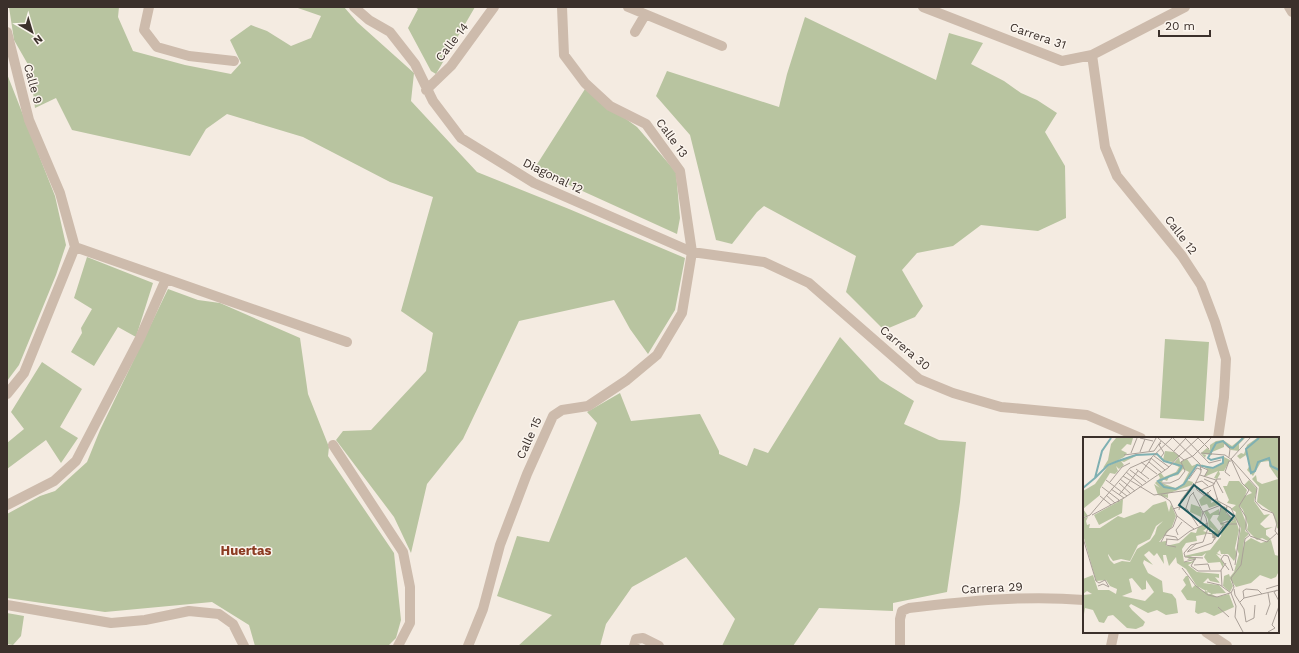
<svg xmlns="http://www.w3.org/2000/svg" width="1299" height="653" viewBox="0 0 1299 653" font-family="'Work Sans',sans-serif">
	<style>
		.green { fill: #b8c4a0 }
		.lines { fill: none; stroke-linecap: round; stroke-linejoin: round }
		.minor { stroke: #cdbbac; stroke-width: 10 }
		.labels { text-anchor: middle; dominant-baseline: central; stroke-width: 3; stroke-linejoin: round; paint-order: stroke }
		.street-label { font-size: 12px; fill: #3b302b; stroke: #fbf5ee }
		.neighbourhood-label { font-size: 13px; font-weight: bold; fill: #8c3b22; stroke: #fbf5ee }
		.inset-river { fill: none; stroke: #7fb0b2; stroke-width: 2 }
		.inset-road { fill: none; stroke: #aaa098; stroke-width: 1 }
		.view { fill: #1f5a5e; fill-opacity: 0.15; stroke: #1f5a5e; stroke-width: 2 }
		.inset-edge { fill: none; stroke: #3b302b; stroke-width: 2 }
	</style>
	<rect width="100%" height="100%" fill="#f4ebe1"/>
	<path class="green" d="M9,7h110l-1,10 15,34 52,14 46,9 10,-11 -11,-23 21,-15 16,6 24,15 20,-8 10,-22 -26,-9h49l13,15 57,51 -3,28 66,71 92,37 116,49 -10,52 -27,44 -18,-25 -16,-29 -95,21 -56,118 -36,45 -16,69 -17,-36 -58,-77 7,-9 28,-1 55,-59 7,-38 -32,-22 32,-114 -43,-15 -87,-45 -76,-23 -21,15 -16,27 -118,-26 -16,-32 -21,10 -5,-40 -16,-28z
		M415,7h60l-39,67 -5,-3 -23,-43 10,-19z
		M805,17l131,63 13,-47 34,10 -12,21 33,17 17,12 16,7 20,13 -12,19 20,34 1,52 -28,13 -57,-6 -28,21 -36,7 -15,17 21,36 -8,11 -31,13 -38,-38 10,-36 -92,-50 -7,6 -25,32 -16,-4 -26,-105 -34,-39 11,-25 112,36 8,-33z
		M7,74l48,122 11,49 -10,30 -37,90 -12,16z
		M585,89l52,38 39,45 4,46 -3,16 -143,-65z
		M87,257l66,26 -17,54 -18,-10 -24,39 -23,-14 11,-19 -1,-5 11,-19 -18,-11z
		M168,289l30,11 22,3 80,35 8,56 21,53 -1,9 66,97 7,67 -5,18 -8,8h-133l-6,-21 -37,-23 -107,10 -98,-14v-84l33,-18 15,-5 32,-29 13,-32z
		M840,337l40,43 34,21 -10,23 35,16 27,2 -6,60 -13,90 -54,11v8l-74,-3 -26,38h-71l13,-27 -49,-62 -54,30 -26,37 -6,22h-82l34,-31 -55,-19 20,-60 32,6 48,-119 -10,-11 33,-19 11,28 69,-7 19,37v3l28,12 7,-18 14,5z
		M1165,339l44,3 -5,79 -44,-3z
		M42,362l40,27 -22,38 18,11 -17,25 -15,-23 -39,29v-26l17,-14 -13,-17z
		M7,613l17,3 -3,20 -8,9 -6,-1z"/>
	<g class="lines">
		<path class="minor" d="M149,7l-5,23 13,17 32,9 45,5
			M354,7l15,13 21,12 25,32 18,37 28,37 73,45 158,69 72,10 45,21 110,96 34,14 48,14 86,8 54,23
			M628,7l94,39
			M923,7l139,54 30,-6 93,-48
			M1289,7l3,5
			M7,32l22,88 31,73 15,54 -51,126 -17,21
			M635,32l10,-17
			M1092,55l13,92 12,29 65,80 19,29 14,37 11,37 -2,38 -6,41
			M426,90l25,-24 43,-59
			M75,247l272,95
			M333,445l70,107 7,35v36l-12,23
			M7,505l47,-24 22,-20 64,-123 26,-59
			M7,605l104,18 34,-3 44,-9 30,3 14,10 11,22
			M1206,632l21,14
			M468,646l15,-37 17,-64 27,-71 26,-58 9,-6 26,-4 39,-26 30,-25 25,-42 10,-61 -12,-81 -34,-47 -36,-18 -25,-23 -21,-28 -2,-48
			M634,646l2,-7 7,-1 16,8
			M900,646v-27l2,-8 7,-3c58,-7 117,-13 175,-8
			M1111,646l3,-14"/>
	</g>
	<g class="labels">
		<g class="street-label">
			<text transform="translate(1038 36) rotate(19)">Carrera 31</text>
			<text transform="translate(452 42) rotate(-52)">Calle 14</text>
			<text transform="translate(33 84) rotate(75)">Calle 9</text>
			<text transform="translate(672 138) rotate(54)">Calle 13</text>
			<text transform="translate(553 176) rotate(26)">Diagonal 12</text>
			<text transform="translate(1181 235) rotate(53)">Calle 12</text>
			<text transform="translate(905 348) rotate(40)">Carrera 30</text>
			<text transform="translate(529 438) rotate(-66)">Calle 15</text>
			<text transform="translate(992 588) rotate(-3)">Carrera 29</text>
		</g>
		<g class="neighbourhood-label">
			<text x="246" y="550">Huertas</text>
		</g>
	</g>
	<g transform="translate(1083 437)">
		<rect width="196" height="196" fill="#f4ebe1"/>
		<path d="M33,1h17l-2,7 -4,-1 -6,6 6,3 -3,4 -21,11 5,-8 3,-16zM159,1h3l-6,6v7l-8,-1 -7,-6v3l-12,5v3l-9,-1 3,1 -1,3 -4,-5 6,-5 3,2v-5l6,-4 7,-1 9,6zM174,1h22v91l-2,-1 -4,-15 -16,-11 2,-15 -7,-8 4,-4 1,6 5,3 16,-5 -9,-13v-5l-8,1 -8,14 -6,-6 3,-5 -4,-10 -6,4 -3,-3 4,-3 3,1 3,-9zM82,14l9,1 5,4 -6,6 -7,-1 -3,-1zM53,19l-12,6 -3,-1 3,4 -5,4 -3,-3 2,5 -3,3 -5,-1 -10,16v6l-17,14 5,7 -5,1v-26l12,-7 13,-18 20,-9zM96,20l1,5 7,-3 5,7 7,-3 -13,17 7,2 -1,3 -28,10 4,-1v4l-10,-3 -4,-11 6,4 -5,-5 5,-5 -2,-4 3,-1 3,4 12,-5 3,-5 -6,-3zM100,32l6,3 -7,13 -7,3 -13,-5 1,-4 4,2 2,-4 9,-2zM141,20l6,3 -6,11h-5l1,3 -3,5 -3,-1 4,-7 -14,6 4,-7 -7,-6 12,5 10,-6zM166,43l8,9 -3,12 10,14 6,-1 -10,10 5,4 8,-1 -7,3v5l5,4 -3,2 -6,-3 -5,2 -10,-10 1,-5 -5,-15 -4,-5 8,20 -2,6 4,3 -4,4 -2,8v5l1,-8 7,-5 10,5 10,-3 4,15 4,1v15l-3,6 -5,2 -11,-4 -9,8 -15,4 -6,-8 3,7 -3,6 -7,-6 1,-10 5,-2 1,3 4,-5 5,-18 -2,-5 4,-21 -6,-11 4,13 -4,18 2,7 -3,6 -6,-7h-7l-1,-4 -3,3 5,3 -6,-2 8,9 -1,5 -3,-6 -12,1 -4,-6 2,-4 -4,3h-12l5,2 -1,4 -6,3 9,7 22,2v4l-4,-1 5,6 -10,-2 -2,-3 -5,5 16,2 7,8 -18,1 -1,-4 -3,2 -8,-7 -10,-16 -9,-6 -1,-6 -7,9 -3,-11h-3l1,9 -7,-11 -3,3 -5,-5 -5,4 9,10 -9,-5 -1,3 5,10 14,8 1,11 9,2 4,5 2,14 -12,2 -9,-5 -9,3 -17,-9 -2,2 3,4 13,12 -2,4 -7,3 -9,-1 -14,-13 -5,1 -4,7 -5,-1 -6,-12 -8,-2 -2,12v-25l9,-1 -5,-3 -4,3v-15l10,-4 5,15h11l7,4 1,-5 -7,-3 -4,-6 -10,1 -13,-46v-17l5,-1 -2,4 1,4 3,-1 -1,4h11l18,-12 6,2 16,-6 4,1 9,-8 13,-4 3,11 2,-8 5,12 -4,11 -13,15 7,-1v5l13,-3 12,-11 5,1 2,-6 9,-3v4l-4,3 3,1 1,2 -11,2 1,5 -11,2 -4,6 2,13h7l3,-2v-1l-7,1 2,-2 -5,-2 26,-6 11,-14 1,-9 9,-4 -6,-1 3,-2 2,2 4,-2h-7l-5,2 3,2 -3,2 -5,-7 2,-4h-6l-3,5 10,12 -5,8 1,-5 -3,3 -1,-5 3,-2 -5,-4 2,5h-3l-1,-13 -4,-7 3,-2 3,4 9,-5v6l2,-7 6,-1 -1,6 6,5 3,-1 1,-5 -5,-3 5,-4 -9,-2 2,-3 -6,-14h4l2,-5h10l8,9 -2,6 7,-3 -8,-8zM80,84l-6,6 -2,7 -5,7 -13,8 -7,13 -8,-1 -8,3 -4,-4 -2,-5v-1l5,7 8,-2 9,2 8,-16 12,-6 6,-13zM49,141l10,12 4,-1v-9l8,12 -9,9 -23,-5 10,-4 -3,-13zM121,58l8,2 -1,6 6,-3 4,4 -12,4 -2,-4 -6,2 -2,-6zM40,62l-1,14 -23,12 -5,-10zM108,67l9,3 2,5 -1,5 -11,-5zM103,139h2l4,12 3,-3 22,12 12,-3 5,13 -20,9 -9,-4 -7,2 -3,-2 1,-11 -9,-1 -6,-9 5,-6 -3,-5z" fill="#b8c4a0" fill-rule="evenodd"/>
		<path class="inset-river" d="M176,1l-13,11 5,24 4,-2 3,-9 11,-4 2,8 8,4M12,41l13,-13 10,-4 18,-6 21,-1 7,7 18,5 -4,7 -20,8 6,6 12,2 8,-5 13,-19 16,3 10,-5v-6l-12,3 -3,-2 8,-15 7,-2 6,6 4,1 10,-10M0,51l12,-10 7,-27 9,-13"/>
		<path class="inset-road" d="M57,1l13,3M90,1l27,26 1,8 -6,12 2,6 8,6 6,-6M102,1l24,25 12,-3M115,1l11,11M115,1l-19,18 5,4 9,-4 18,-18M78,6l-2,2 5,8 -3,4M142,7l5,5 -1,8M66,14l7,-13M91,14l12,-13M57,15l5,-13M48,16l6,-15M118,16l24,2 7,5 25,28 -2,13 7,8 11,4 4,10 -2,8 4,5M41,18l30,-4 7,-10M71,19l15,11M68,21l14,12M148,22l19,-21M58,25l16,12M66,25l12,10M118,30l7,3 -4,7M53,32l13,10M47,33l16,12M43,35l16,13M58,36l10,-14M117,38l16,5 7,13M40,39l31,19 35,-5M147,39l-5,-4 4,-11h2M37,42l15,12M106,42l8,-11 5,2M121,42l11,5M23,43l21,16M27,45l12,-15 8,-4M36,46l12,11M79,46h8l9,-4 6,-8 -4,-9 3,-2M112,46l7,-2 6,5M130,48l5,16 13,7 9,19 -5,38M19,50l17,13 -1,2M28,52l13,9M116,54l14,-6 4,-6h4M124,55l7,9 4,-3M23,58l9,8M36,58l19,-24M78,58l9,6 7,15 17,13M17,59l11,9M103,71l4,-12 4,-4M90,72l6,-2 8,2 11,17M96,73l2,-10 13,-17M120,75l18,-7M9,78l32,-17 44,-30 11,-12 -21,-18M136,78l2,-8h4M0,81l7,-3 40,-47 20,-9 22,-21M117,87l3,-12M137,87l13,-4 -7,-8 1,-6M124,96l6,1v4l2,-3 -1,5M82,98l11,2 2,3M95,98l-2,-5 6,-8M167,99l17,6 10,-9M0,101l13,43 3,2 6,-3 4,7M83,102l12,1M84,102l-1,6 10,2M95,103l12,-9 18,-8M78,105l6,-11 6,-4 4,-11M105,114l9,-8M104,115l25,-9 10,-16 4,-3h11M102,120l-1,-4 7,-8 12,-3 5,-14 -2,-10 -13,-25M102,120l18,1M113,120l-5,9 7,5h23M101,125l12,-3M111,128l14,-1 2,6M99,131l14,18 12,9 9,2 13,-4M146,133l-8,-11 3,-4 4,1 5,15M124,145l13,3 11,8 5,13 -1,11 8,15M15,149l5,-2 6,3M139,149l-1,-16 5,-7M151,152l1,6 9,14 2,13 8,-4 1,-13M183,152l13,-4M194,153l-3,2 5,9M148,156l3,-6 -3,-9 10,-13 4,-26 5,-4 -4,-5v-13l-7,-11 10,-16 -7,-7 -11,-24M161,161l-1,-7 3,-2 12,1 4,4M157,165l4,-4 35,-8M135,170l11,10M183,178l4,-11 -2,-11M185,195l7,-4 -3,-3 7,-19"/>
		<path class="view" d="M111,48l40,31 -16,20 -39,-31z"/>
		<rect width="196" height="196" class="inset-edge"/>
	</g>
	<rect width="1299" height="653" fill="none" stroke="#3b302b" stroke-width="16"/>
	<g transform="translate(32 32) rotate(142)" stroke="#fbf5ee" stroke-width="3" paint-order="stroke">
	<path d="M0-3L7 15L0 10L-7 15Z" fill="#3b302b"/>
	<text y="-6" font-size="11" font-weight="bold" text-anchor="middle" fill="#3b302b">N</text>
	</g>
	<path d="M1159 30v6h51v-6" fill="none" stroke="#3b302b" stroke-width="2"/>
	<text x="1165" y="30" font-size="12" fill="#3b302b" stroke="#fbf5ee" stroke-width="3" paint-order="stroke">20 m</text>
</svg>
